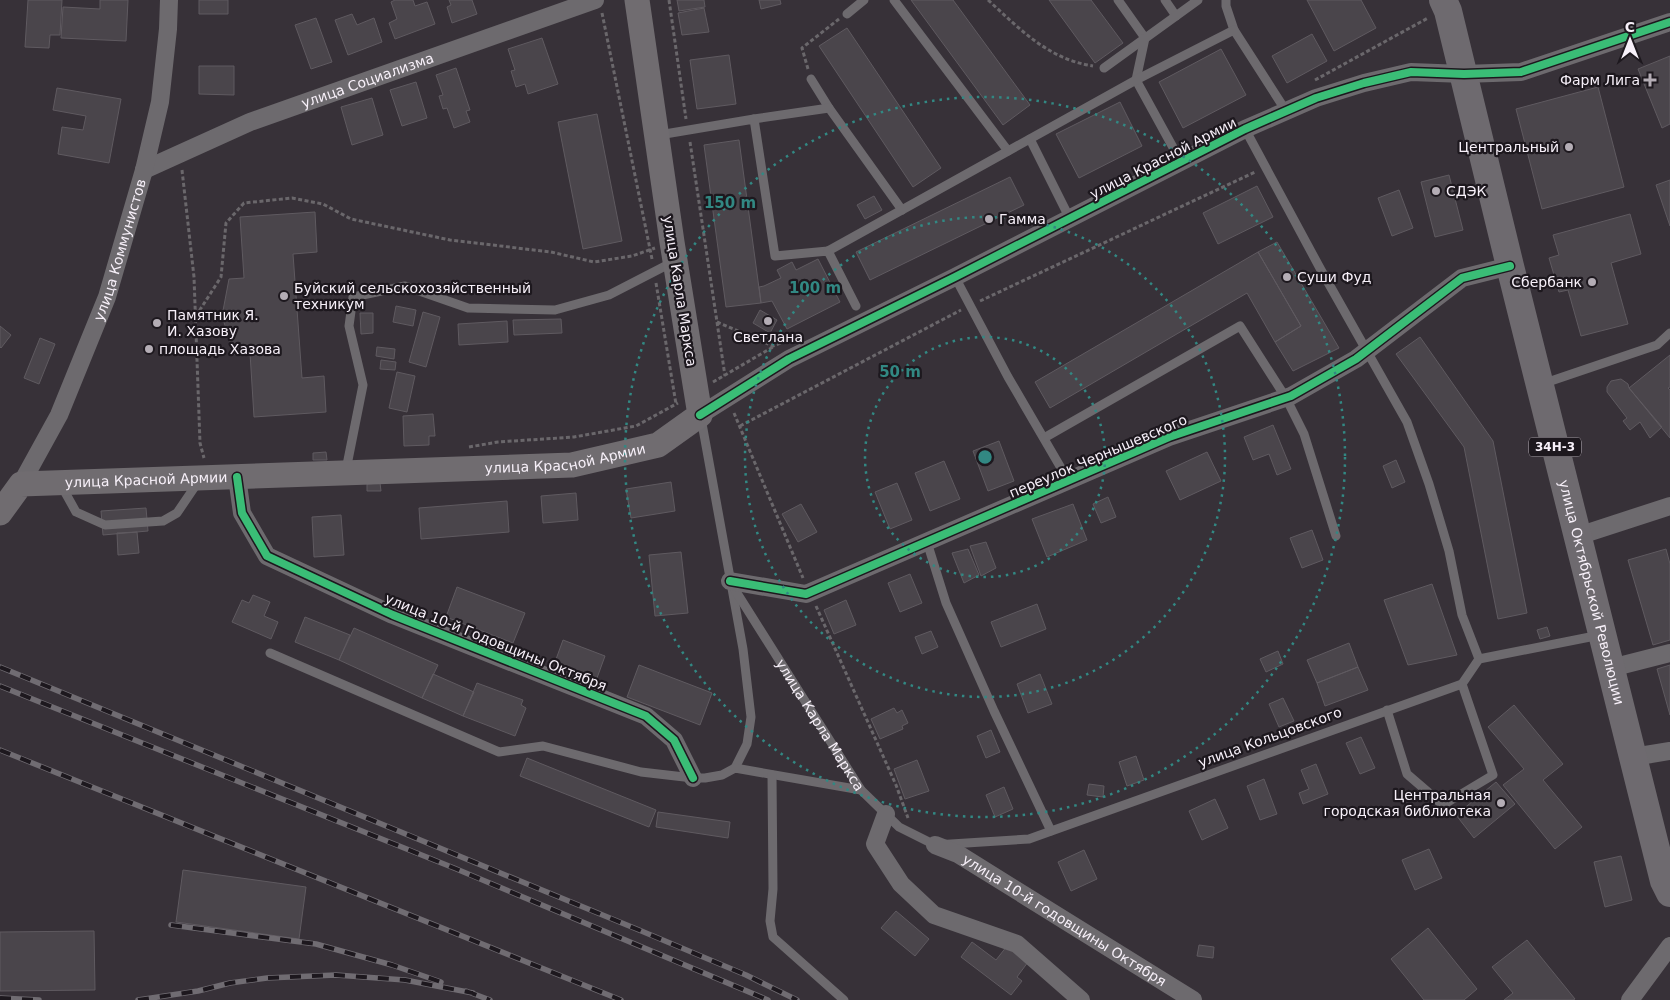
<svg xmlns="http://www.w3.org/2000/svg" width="1670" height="1000" viewBox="0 0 1670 1000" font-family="'DejaVu Sans',sans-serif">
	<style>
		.building { fill: #4a454b; stroke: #5f5a60 }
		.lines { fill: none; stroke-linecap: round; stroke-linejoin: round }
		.path { stroke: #6a676b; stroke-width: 3; stroke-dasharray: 4 2.5; stroke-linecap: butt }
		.service { stroke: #6d6a6e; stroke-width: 9 }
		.minor { stroke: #6d6a6e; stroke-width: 18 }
		.secondary { stroke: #706c70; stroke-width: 25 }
		.primary { stroke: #6e6a6f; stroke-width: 28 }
		.rail-casing { stroke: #706c72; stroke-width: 5.5 }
		.rail { stroke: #1d181e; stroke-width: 4; stroke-dasharray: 11; stroke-linecap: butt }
		.cycleway-casing { stroke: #1d181e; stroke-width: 11 }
		.cycleway { stroke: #3abd76; stroke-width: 8 }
		.ring { fill: none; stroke: #328883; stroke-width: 2.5; stroke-dasharray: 2.5 5 }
		.poi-dot { fill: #b4adb5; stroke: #1d181e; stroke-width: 2 }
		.labels { text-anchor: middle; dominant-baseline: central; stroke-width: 4.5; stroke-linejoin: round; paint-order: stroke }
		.shield { fill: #1d181e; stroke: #b6afb7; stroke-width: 1 }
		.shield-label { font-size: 12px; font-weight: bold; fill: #f7f0f9 }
		.poi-label { font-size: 14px; fill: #f7f0f9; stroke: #1d181e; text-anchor: start }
		.street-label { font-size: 14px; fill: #f7f0f9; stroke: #1d181e }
		.centre { fill: #328883; stroke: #1d181e; stroke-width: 2.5 }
		.ring-label { font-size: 15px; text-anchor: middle; font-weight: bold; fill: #328883; stroke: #1d181e; stroke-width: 4.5; stroke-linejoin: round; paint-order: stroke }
	</style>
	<rect width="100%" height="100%" fill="#373138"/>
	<path class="building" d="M28,0h34l-2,35h-10l-1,13 -24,-1z
		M100,0h28l-2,41 -65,-3 2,-31 37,2z
		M199,0h29v14h-29z
		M395,0h18l2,6 12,-4 8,22 -40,15 -6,-16 8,-4 -6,-17z
		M449,0h23l5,14 -25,9 -5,-16 4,-2z
		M677,0h27l1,7 -26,4z
		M759,0h21l1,4 -20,5z
		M911,0h42l77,105 -27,20z
		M1049,0h42l32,43 -28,20z
		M1307,0h54l15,28 -42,23z
		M704,8l5,24 -27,3 -4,-22z
		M352,14l5,11 17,-7 8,24 -34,13 -13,-35z
		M316,18l16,44 -21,7 -16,-44z
		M847,28l94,140 -28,19 -94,-141z
		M1312,34l15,27 -40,22 -15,-27z
		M542,38l16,46 -30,10 -3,-10 -9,3 -5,-16 4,-1 -7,-21z
		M1221,49l25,46 -63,33 -24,-46z
		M729,55l7,49 -39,5 -7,-49z
		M1670,56v68l-8,4 -24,-59z
		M199,66h35v29l-35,-1z
		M456,68l14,42 -4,1 4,11 -16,6 -7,-20 -4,1 -4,-13 4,-1 -7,-20z
		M416,82l11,36 -25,8 -12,-36z
		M1598,87l26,100 -82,22 -26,-100z
		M57,88l64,11 -12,64 -51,-9 4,-27 21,3 3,-14 -33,-6z
		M372,98l11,37 -31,10 -11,-38z
		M1120,102l22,44 -63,32 -23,-44z
		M597,114l25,127 -39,8 -25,-127z
		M739,140l22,163 -35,4 -22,-162z
		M1449,175l14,55 -28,7 -14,-55z
		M1010,177l14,28 -154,75 -14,-28z
		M1670,180v46l-14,-41z
		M1257,186l16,31 -55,27 -15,-31z
		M1399,190l14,38 -21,8 -14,-38z
		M874,196l8,14 -17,9 -8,-14z
		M315,212l2,40 -24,2 9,124 22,-2 2,36 -72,5 -4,-64 -16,1 -12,-38 7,-37 15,-1 -4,-61z
		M1630,214l11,40 -30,9 17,61 -47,12 -13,-46 -9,2 -10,-34 10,-3 -6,-20z
		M1277,242l62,106 -46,23 -18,-29 26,-16 -43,-74z
		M1258,252l43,74 -26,16 -28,-49 -197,115 -15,-26z
		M818,259l22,43 -53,27 -15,-28 -11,2 -2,-16 5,-1 17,-8 -4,-8 15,-8 4,8z
		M396,306l20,4 -3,16 -20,-4z
		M760,310l17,10 -7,13 -17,-10z
		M423,312l17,5 -14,50 -17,-5z
		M360,313h13v20l-12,1z
		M561,319l1,14 -48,2 -1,-15z
		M507,321l1,21 -49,3 -1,-21z
		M0,326l11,9 -10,13 -1,-1z
		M1420,337l73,104 34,172 -29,6 -34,-172 -68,-93z
		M40,338l15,6 -16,40 -15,-6z
		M377,347l18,2 -1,10 -18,-3z
		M1670,355v32l-2,1 2,2v48l-41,-50z
		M381,360l15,2 -1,8 -15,-1z
		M397,372l18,4 -8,36 -18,-4z
		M1621,379l7,5 1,4 33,39 -12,11 -10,-16 -10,8 -7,-9 4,-3 -20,-26v-5l4,-6z
		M433,414l2,22h-6v9l-25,1 -1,-30z
		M1273,425l18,44 -14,6 -8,-21 -16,6 -9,-23z
		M999,441l15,40 -26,10 -15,-40z
		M326,452l1,8h-14v-7z
		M1207,452l14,29 -41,19 -14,-29z
		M1396,460l9,22 -13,6 -9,-22z
		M944,461l16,38 -30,12 -15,-38z
		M671,482l4,29 -44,7 -5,-29z
		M380,483l1,8h-14v-7z
		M897,483l15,37 -22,9 -15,-37z
		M576,493l2,27 -35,3 -2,-27z
		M1108,497l8,20 -15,6 -8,-19z
		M507,501l2,31 -88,7 -2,-31z
		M801,504l16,28 -19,10 -16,-28z
		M1073,504l14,36 -40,17 -15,-38z
		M146,508l2,23 -45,4 -2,-24z
		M341,515l3,40 -30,2 -2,-40z
		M1312,530l11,30 -21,8 -12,-30z
		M137,532l2,21 -21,2 -1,-22z
		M986,542l10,26 -15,8 -11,-30z
		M968,549l11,26 -15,8 -12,-30z
		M1666,549l4,15v76l-17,5 -25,-85z
		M681,552l7,61 -33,3 -6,-61z
		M910,574l12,29 -22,9 -12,-29z
		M1432,584l25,71 -49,10 -24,-65z
		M457,587l68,26 -12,30 -67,-26z
		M253,595l17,7 -6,14 14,6 -7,17 -39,-17 10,-22 7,3z
		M846,600l10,25 -22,9 -10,-24z
		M1037,604l9,25 -45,18 -10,-25z
		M305,617l45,18 -11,25 -44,-18z
		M1547,627l3,9 -10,3 -3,-9z
		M354,628l84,37 -16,33 -83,-38z
		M931,631l7,16 -16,7 -7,-17z
		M563,640l42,16 -8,22 -42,-16z
		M1349,643l9,24 -41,16 -10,-23z
		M1278,651l5,13 -17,8 -6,-13z
		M639,665l73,28 -12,32 -73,-28z
		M1670,665v50l-13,-46z
		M1358,667l10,23 -43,16 -8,-23z
		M433,674l41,18 -11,24 -41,-18z
		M1040,674l12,30 -24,9 -11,-29z
		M477,683l46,17 -2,5 5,3 -11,28 -52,-20z
		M1283,698l11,23 -15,6 -10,-23z
		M1514,705l49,59 -20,16 39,47 -27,22 -52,-64 21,-16 -36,-42z
		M894,708l3,5 5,-3 6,13 -6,3 1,3 -23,10 -9,-20z
		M991,730l9,22 -14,6 -9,-22z
		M1361,737l14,31 -15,6 -14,-31z
		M1136,756l8,24 -17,6 -8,-24z
		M527,758l129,52 -7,17 -129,-51z
		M917,760l12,31 -24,8 -11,-30z
		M1316,764l12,30 -25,10 -4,-11 10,-4 -8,-19z
		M1264,779l13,35 -17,6 -13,-34z
		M1496,782l19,22 -41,34 -18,-23z
		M1089,784l15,2 -1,11 -16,-2z
		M1004,787l9,22 -18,8 -9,-22z
		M1215,799l13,29 -26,12 -13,-29z
		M658,812l72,10 -2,16 -72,-11z
		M1429,849l13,29 -27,12 -13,-30z
		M1084,850l13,29 -26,12 -13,-29z
		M1621,856l11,44 -27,7 -11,-45z
		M183,870l123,17 -7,52 -123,-17z
		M896,911l33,28 -14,17 -34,-28z
		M1428,928l49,61 -13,11h-40l-33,-41z
		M94,931l1,59 -95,1v-59z
		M1527,940l48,59 -2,1h-69l9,-7 -21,-26z
		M972,942l24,18 11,-14 21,16 -11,15 5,4 -11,14 -50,-38z
		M1199,945l15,2 -1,11 -16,-2z"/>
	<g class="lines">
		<path class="path" d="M669,0l17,119
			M988,0c33,30 60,59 105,66
			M602,13l50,246
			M808,69l-6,-21 37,-29
			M1315,80l113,-62
			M690,142l27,180 56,24 10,-4
			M182,170l12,107 6,166 4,15
			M656,283l20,121
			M980,301l275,-129
			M196,316l25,-39 5,-54 18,-20 48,-5 31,6 28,15 99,21 101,12 43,10 38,-6 23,-8
			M717,322l8,54
			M713,382l60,-35
			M734,413l69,165
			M740,426l221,-116
			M469,447l29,-5 76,-5 62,-11 42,-23
			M816,606l80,179 12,33"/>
		<g class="service">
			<path d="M894,0l114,151"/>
			<path d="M1118,0l27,38 -9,42 45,82"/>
			<path d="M1165,0l11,16"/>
			<path d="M1226,0v6l8,24"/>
			<path d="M847,14l17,-14"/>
			<path d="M1104,68l94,-68"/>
			<path d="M811,79l18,29 73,102"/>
			<path d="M754,119l75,-11"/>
			<path d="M1245,129l76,141 86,152 22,62 20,67 13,64 17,44"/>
			<path d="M659,135l95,-16 21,137 53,-5 28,55"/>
			<path d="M1030,139l40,80"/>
			<path d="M828,251l308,-171 98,-50 52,81"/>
			<path d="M955,277l53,100 60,103"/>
			<path d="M1542,384l115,-39 13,-12"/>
			<path d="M701,418l42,231 8,68 -4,27 -12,24"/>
			<path d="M1044,438l196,-112 46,72 18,36 32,102"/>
			<path d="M346,470l17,-85 -14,-59 4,-29 52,-11 63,22 87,2 54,-15 64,-33"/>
			<path d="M61,485l15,27 29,13 58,-4 14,-8 21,-31"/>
			<path d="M927,542l19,61 48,108 57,120"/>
			<path id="s1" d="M730,582l131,208 38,37 36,18 94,-6 433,-155 17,-25 121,-24"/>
			<path d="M270,653l229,99 44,-6 98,26 52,6h12l17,-3 13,-7 126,22"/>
			<path d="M1387,710l20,64 36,31 50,-30 -31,-91"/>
			<path d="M772,775l1,114 -3,32 3,16 71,63"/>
		</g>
		<g class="minor">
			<path id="s2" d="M144,170l106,-48 345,-122"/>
			<path d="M700,415l89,-56 166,-82 290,-148 71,-31 48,-15 47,-11 53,2 57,-2 149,-50"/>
			<path d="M237,477l5,36 25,43 126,59 253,101 28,24 19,38"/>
			<path id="s3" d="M21,484l38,-69 48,-118 37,-127 16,-68 8,-73 1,-29"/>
			<path d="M1578,536l92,-30"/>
			<path d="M730,581l76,13 363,-157 122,-41 65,-37 106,-81 48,-12"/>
			<path d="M1611,668l59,-15"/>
			<path d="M1633,757l37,-6"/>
			<path d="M886,814l-11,30 26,40 33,31 83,29 64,56"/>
			<path id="s4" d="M935,845l23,9 235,146"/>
			<path d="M1630,1000l40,-54"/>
		</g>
		<path class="secondary" id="s5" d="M0,513l21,-29 551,-19 86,-20 42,-30 -28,-173 -35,-242"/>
		<path class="primary" id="s6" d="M1443,0l5,11 62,255 154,615 6,12"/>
		<g class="rail-casing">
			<path id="rail" d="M0,667l639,263 107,45 51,25
				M0,686l454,182 314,132
				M0,750l621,250
				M171,925l145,19 76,21 49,17
				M466,991l24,9
				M0,998l39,2
				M138,1000l60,-9 32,-8 37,-5 69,-3 69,5 68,13"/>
		</g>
		<use href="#rail" class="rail"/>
		<g class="cycleway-casing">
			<path id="cycleway" d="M700,415l89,-56 166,-82 290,-148 71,-31 48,-15 47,-11 53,2 57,-2 149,-50
				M237,477l5,36 25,43 126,59 253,101 28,24 19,38
				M730,581l76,13 363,-157 122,-41 65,-37 106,-81 48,-12"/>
		</g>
		<use href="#cycleway" class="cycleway"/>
	</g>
	<g class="ring">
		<circle cx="985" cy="457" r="120"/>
		<circle cx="985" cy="457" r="240"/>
		<circle cx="985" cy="457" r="360"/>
	</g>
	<g class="poi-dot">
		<path d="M1647.5 72.5h5v5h5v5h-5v5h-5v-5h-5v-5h5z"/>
		<circle cx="1569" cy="147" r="5"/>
		<circle cx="1436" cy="191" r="5"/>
		<circle cx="989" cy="219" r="5"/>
		<circle cx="1287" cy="277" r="5"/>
		<circle cx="1592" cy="282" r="5"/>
		<circle cx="284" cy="296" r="5"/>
		<circle cx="768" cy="321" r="5"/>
		<circle cx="157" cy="323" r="5"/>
		<circle cx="149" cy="349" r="5"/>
		<circle cx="1501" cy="803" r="5"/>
	</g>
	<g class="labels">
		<rect class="shield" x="1529" y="437.5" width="52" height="19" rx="4"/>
		<g class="shield-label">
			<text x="1555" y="447">34Н-3</text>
		</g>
		<g class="poi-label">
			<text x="1640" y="80" text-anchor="end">Фарм Лига</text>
			<text x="1559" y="147" text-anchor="end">Центральный</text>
			<text x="1446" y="191">СДЭК</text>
			<text x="999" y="219">Гамма</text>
			<text x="1297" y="277">Суши Фуд</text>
			<text x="1582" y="282" text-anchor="end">Сбербанк</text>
			<text x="294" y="288">Буйский сельскохозяйственный<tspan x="294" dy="16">техникум</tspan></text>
			<text x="167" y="315">Памятник Я.<tspan x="167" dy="16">И. Хазову</tspan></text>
			<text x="768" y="337" text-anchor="middle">Светлана</text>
			<text x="159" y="349">площадь Хазова</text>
			<text x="1491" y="795" text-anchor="end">Центральная<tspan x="1491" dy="16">городская библиотека</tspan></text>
		</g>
		<g class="street-label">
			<text stroke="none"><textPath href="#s2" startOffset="241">улица Социализма</textPath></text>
			<text transform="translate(1163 158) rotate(-27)">улица Красной Армии</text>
			<text stroke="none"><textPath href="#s3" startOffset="255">улица Коммунистов</textPath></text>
			<text transform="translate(680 291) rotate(81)">улица Карла Маркса</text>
			<text transform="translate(1098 456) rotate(-23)">переулок Чернышевского</text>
			<text stroke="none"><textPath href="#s5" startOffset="581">улица Красной Армии</textPath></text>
			<text stroke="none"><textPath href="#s5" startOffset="161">улица Красной Армии</textPath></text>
			<text stroke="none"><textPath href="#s6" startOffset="611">улица Октябрьской Революции</textPath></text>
			<text transform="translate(496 642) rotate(22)">улица 10-й Годовщины Октября</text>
			<text stroke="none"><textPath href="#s1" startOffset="169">улица Карла Маркса</textPath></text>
			<text transform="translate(1270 737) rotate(-20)">улица Кольцовского</text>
			<text stroke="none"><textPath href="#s4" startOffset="150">улица 10-й годовщины Октября</textPath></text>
		</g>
	</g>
	<circle cx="985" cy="457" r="8" class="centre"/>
	<g class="ring-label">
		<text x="730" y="208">150 m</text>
		<text x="815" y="293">100 m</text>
		<text x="900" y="377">50 m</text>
	</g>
	<g transform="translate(1630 40)" stroke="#1d181e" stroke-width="4" paint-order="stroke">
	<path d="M0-4L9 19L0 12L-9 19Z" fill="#f7f0f9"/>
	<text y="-8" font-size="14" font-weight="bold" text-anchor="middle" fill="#f7f0f9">С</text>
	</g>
</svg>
